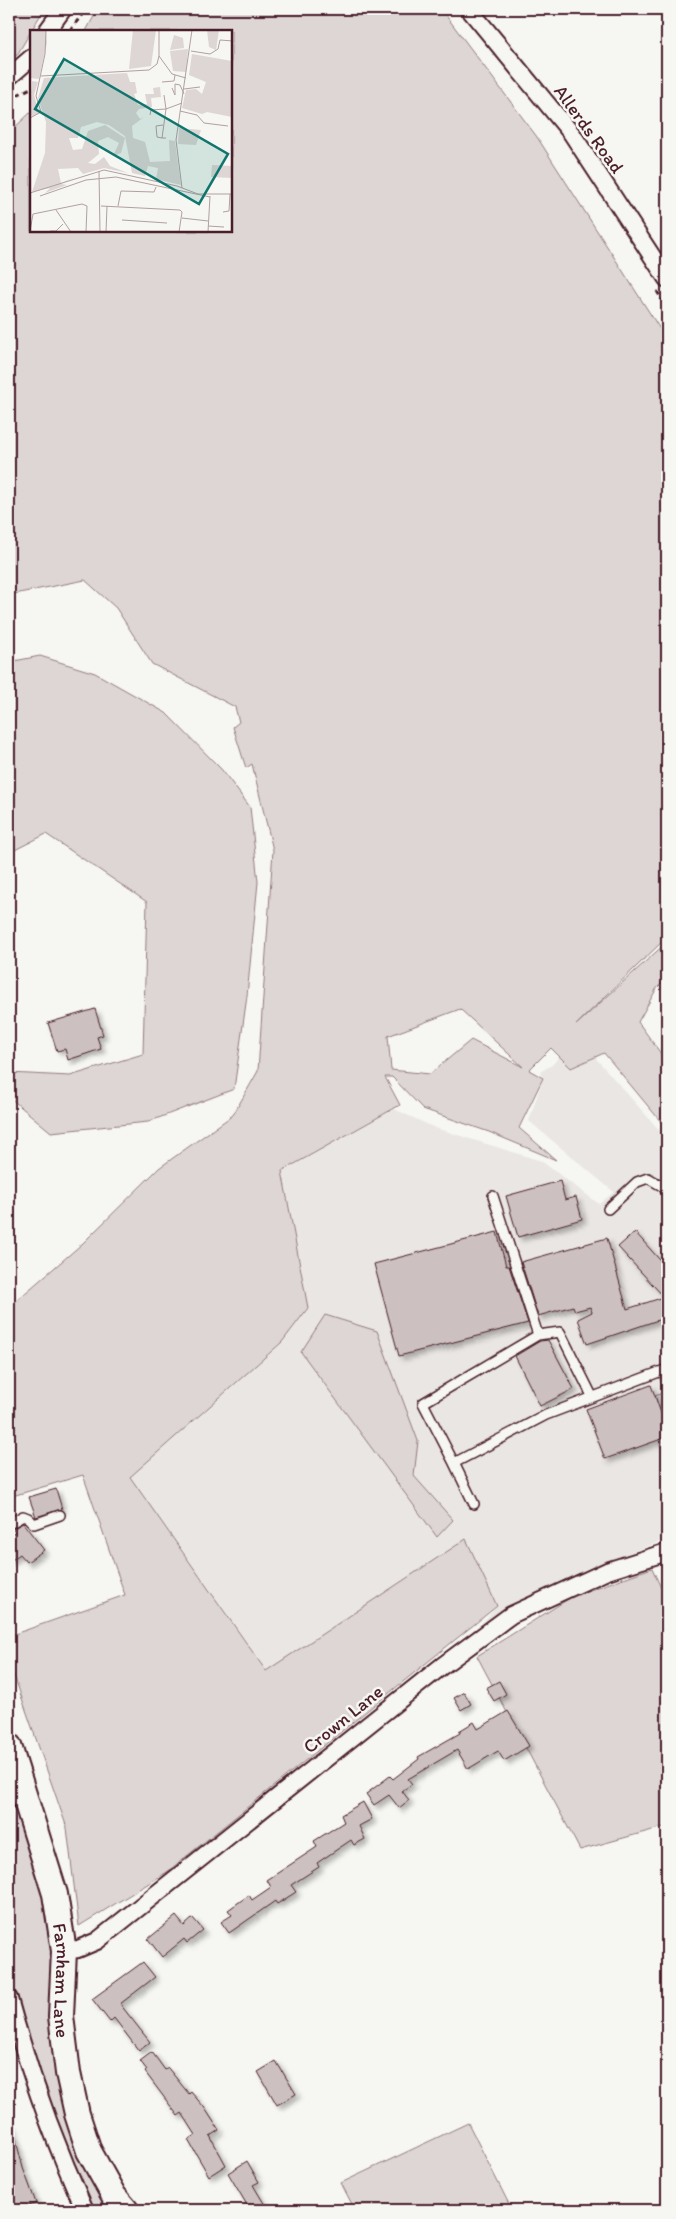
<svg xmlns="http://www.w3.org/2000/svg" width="676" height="2219" viewBox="0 0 676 2219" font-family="Itim,sans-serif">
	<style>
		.built { fill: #e9e6e3 }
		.green { fill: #ddd6d5; stroke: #947a80; fill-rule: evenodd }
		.building { fill: #ccc1c0; stroke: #4a1f2b; filter: url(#shadow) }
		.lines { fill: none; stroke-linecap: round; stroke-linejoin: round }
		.lane-casing { stroke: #4a1f2b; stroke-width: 12 }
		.street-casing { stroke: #4a1f2b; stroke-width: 20 }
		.secondary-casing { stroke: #4a1f2b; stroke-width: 28 }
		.path { stroke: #4a1f2b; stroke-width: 3; stroke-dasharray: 5 4; stroke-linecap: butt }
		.lane { stroke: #f6f6f2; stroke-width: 9 }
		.street { stroke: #f6f6f2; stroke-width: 16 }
		.secondary { stroke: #f6f6f2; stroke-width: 24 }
		.labels { text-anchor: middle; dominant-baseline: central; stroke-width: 5; stroke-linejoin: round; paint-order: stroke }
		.street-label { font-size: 19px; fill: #4a1f2b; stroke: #f6f6f2 }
		.inset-road { fill: none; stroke: #b1a0a2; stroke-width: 1 }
		.view { fill: #0f766e; fill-opacity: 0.15; stroke: #0f766e; stroke-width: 2.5 }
		.inset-edge { fill: none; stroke: #4a1f2b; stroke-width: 2.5 }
	</style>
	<defs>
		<filter id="shadow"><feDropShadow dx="4" dy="4" stdDeviation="2.5" flood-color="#0004"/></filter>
	</defs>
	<rect width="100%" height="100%" fill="#f6f6f2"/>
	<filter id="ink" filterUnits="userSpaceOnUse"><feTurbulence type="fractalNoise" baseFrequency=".02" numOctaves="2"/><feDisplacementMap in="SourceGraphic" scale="10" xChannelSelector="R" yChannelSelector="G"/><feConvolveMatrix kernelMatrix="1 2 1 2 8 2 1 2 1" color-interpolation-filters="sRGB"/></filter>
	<g filter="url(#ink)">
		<path class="built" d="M577,1037l90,102v400l-81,30 -101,59 -3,-5 15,-17 -31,-66 -199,131 -137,-194 152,-135 26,-34 -26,-137 112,-62 41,19 106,33 58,43 15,-12 -85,-71 14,-43 -3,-6 12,-7z"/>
		<path class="green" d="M9,9h35l-27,46 -8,5z
			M98,9h343l96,128 130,203v597l-91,88 91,-83v36l-10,10 -19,34 29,40v67l-63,-76 -33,15 -20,-20 -22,22 14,8 -24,50 37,32 -67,-28 -66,-23 -31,-32h-7l15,28 -118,66 26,137 -26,34 -152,135 136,194 200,-132 31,67 -330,266 -88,54 -12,-98 -58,-167v-25l116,-41 -42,-120 -74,22v-190l74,-64 76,-75 74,-53 25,-44 15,-221 -21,-86 -6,4 -13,-41 6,-5 -4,-15 -83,-43 -36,-56 -31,-28 -76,15v-462l22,-21v119h200v-200h-145zM460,1009l63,58 -52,-27 -41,34 -39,-4 -3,-34z
			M40,656l55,17 71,40 56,57 28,37 8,75 -11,114 -13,93 -86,33 -97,10 -42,-35v-24l61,3 73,-22 4,-152 -101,-68 -37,19v-191z
			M325,1315l52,16 41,110 -4,35 39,44 -16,17 -136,-185z
			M667,1374v56l-12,-34 10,-4 -6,-16z
			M652,1568l15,33v225l-87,24 -103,-194 96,-60z
			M9,1778l41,137 3,126 60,169h-20l-20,-38 -41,-103 -23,-92z
			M468,2123l44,87h-157l-14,-27z"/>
		<path class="building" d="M95,1009l8,26 -6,2 4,12 -33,11 -3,-11 -8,2 -9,-28z
			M560,1181l5,19 11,-3 6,22 -64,18 -12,-41z
			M497,1232l9,34h3l19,57 -129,33 -25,-92z
			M635,1232l32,36v49l-80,27 -9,-25 14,-7 -2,-5 -15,4 -2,-5 -35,10 -17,-54 86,-24 20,71 37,-12 -46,-50z
			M548,1340l26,49 -34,17 -25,-50 25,-15z
			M651,1385l16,45v7l-62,22 -19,-50z
			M56,1489l6,20 -26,8 -7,-20z
			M23,1523l21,27 -17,12 -7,-8 -11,8v-26l6,-4 -3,-3z
			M499,1681l7,13 -12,7 -8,-13z
			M464,1692l7,12 -10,6 -7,-12z
			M508,1711l21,35 -25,15 -6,-10 -30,18 -11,-19 -49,29 4,5 -10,7 7,9 -10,8 -10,-13 -15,10 -8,-11 24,-18 3,3 26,-20 -1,-2 42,-24 -1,-2 15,-9 4,7z
			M363,1802l9,17 -13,7 6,13 -11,6 -3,-5 -34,23 2,4 -28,18 5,7 -19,12 -2,-3 -46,32 -8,-11 11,-7 -4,-5 21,-15 3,5 19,-13 -4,-7 50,-33 -3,-6 30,-19 -3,-7z
			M176,1916l8,10 9,-8 10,12 -16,13 -3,-4 -22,18 -14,-18z
			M143,1962l12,15 -35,27 30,38 -11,9 -25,-33 -4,4 -18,-23z
			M152,2052l13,18 3,-2 21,26 2,-2 13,15 15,23 -9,6 16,29 -17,11 -21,-36 8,-5 -14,-22 -4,3 -33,-44 2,-2 -7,-9z
			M276,2061l20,33 -19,11 -19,-33z
			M9,2125h3l11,43 13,35 -18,7h-5l-4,-11z
			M247,2161l12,21 -6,3 15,25h-18l-22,-37z"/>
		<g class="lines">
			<g class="lane-casing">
				<path id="lane" d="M493,1196l45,139
					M608,1209l29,-27 11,-4 14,8 5,5
					M454,1463l-31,-60 115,-68 22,-3 32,64
					M474,1504l-20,-41 92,-48 121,-46
					M9,1524l14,-8 5,2 6,6 26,-9"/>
			</g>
			<g class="street-casing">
				<path id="street" d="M469,9l103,125 95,145
					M47,31l16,-22
					M9,77l22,-19
					M64,1951l14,-2 19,-8 345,-275 69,-51 96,-44 60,-19
					M9,1999c20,73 45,143 76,211"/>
			</g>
			<g class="secondary-casing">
				<g id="secondary">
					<path id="s1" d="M9,1746l46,148 9,57 -3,65 7,57 9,41 12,37 25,45 12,14"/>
				</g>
			</g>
			<path class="path" d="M70,31l16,-22
				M9,99l22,-11
				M657,291l10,18
				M667,1400l-5,2 5,12"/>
			<use href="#lane" class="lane"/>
			<use href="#street" class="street"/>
			<use href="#secondary" class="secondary"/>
		</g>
	</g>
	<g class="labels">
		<g class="street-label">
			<text transform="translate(589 129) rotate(54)">Allerds Road</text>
			<text transform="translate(343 1719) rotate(-39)">Crown Lane</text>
			<text stroke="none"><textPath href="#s1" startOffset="242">Farnham Lane</textPath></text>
		</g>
	</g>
	<g transform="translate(30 30)">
		<rect width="202" height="202" fill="#f6f6f2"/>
		<path d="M0,0h16l1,13 -8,36 -9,-1zM103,0h23l-5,36 -22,3zM177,0h12l-3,20 -7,-3zM144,5l9,3 1,10 -14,2zM158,19l-2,23 -13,-1 -3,-20zM162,24l40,7v56l-25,-5 -5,2 -20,-6 4,-18 10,-1 6,5 4,-12 -17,-7zM97,43l3,9h5l2,11 -3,1 4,11 9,-1 -2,-10h9l-1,-6 7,-1 1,10 -10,1 1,9 -13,2 -3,4 4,6 4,-2 -12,9 1,12 12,4 5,20 20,-1 -1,-21 6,1 6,44 -25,-6 2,-11 -10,-2 -3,10 -13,-3 -7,-37 -16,-11 -12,-3 -16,5 -3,11h-9l4,12 9,-1 6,-18 17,-6 20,13 -4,15 -8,3 6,-13 -11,-6 -10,4 1,13 -11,9 7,1 9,-7 6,9 18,7 -24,-5 -21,6 -5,-6 -20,1 3,14 14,-6 -14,7 6,1 -22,8 5,-5 -18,4 13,-39 1,-31 -8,-24 6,-20zM2,51l6,1 -4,13 5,18 -9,4zM149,98l22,2 -5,15 -18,-1zM182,135l20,1v12l-21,-1z" fill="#ddd6d5"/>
		<path class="inset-road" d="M129,0v26l13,18 14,4M161,21l19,3 8,-5 2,-9 13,1M11,46l108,-6 8,-6 2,-8M132,52l12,-1 1,-6M142,58l3,7v-11l5,1 4,9M154,59l16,-2M134,65l2,14 16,-6M150,81l17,4 7,8 24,3M120,85l1,-5 15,-1 -4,29h4M0,88l11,-6 -5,-16 9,-42 1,-24M132,108l-5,-1 -1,-11 7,-1M69,141l1,61M152,158l-6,-48 16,-110M0,163l74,-23 73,16 21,8h35M10,166l46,-16 30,-3 94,20M71,176l79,4 2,2 -3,20M88,176l3,-15 33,1 2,-5M26,180l15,22M193,182l6,-1 1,-17M152,188l26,3M92,190l45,3M178,196l16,1M0,201l3,-17 49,-10 5,2 -1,26M20,201h6l7,-7M76,202l1,-26M178,202l2,-36"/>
		<path class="view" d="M34,29l164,95 -29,50 -164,-95z"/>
		<rect width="202" height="202" class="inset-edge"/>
	</g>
	<rect width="676" height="2219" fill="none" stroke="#f6f6f2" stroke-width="30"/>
	<rect x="15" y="15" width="646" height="2189" fill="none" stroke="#4a1f2b" stroke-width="2" filter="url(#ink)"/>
</svg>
